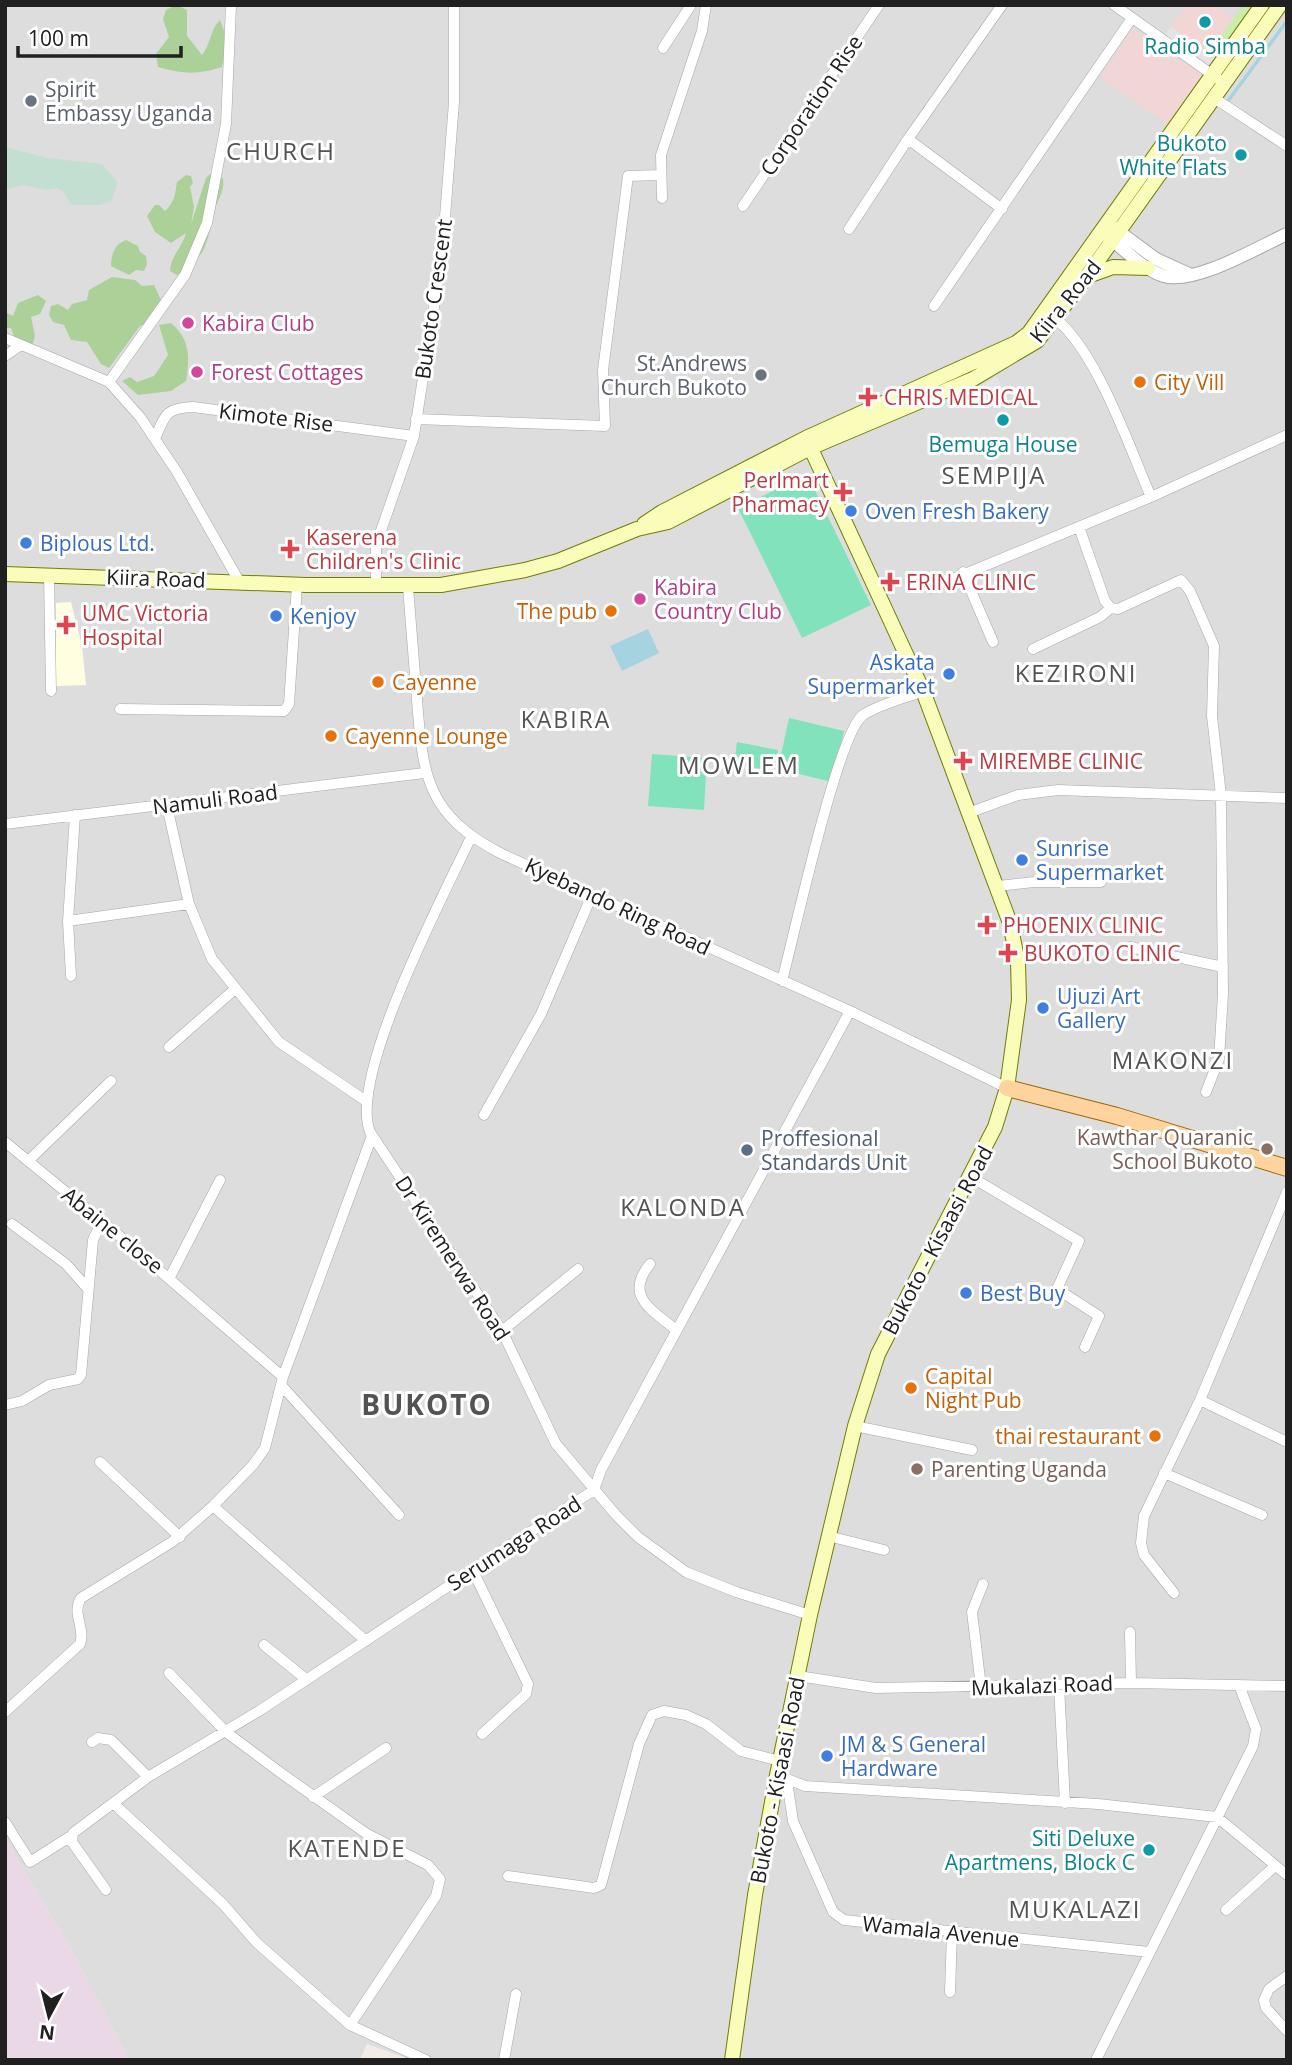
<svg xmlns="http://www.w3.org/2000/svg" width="1292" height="2065" viewBox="0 0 1292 2065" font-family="'Open Sans',sans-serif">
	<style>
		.residential { fill: #dedddd }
		.commercial { fill: #f2d6d5 }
		.industrial { fill: #ead8e7 }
		.education { fill: #fffee1 }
		.grass { fill: #ccecab }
		.forest { fill: #abd199 }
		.wetland { fill: #c2dfd1 }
		.pitch { fill: #82e2bb }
		.parking { fill: #e4e4e4 }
		.water { fill: #a5d3e0 }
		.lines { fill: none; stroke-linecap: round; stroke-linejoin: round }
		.stream { stroke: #a5d3e0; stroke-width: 3.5 }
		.minor-casing { stroke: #a7a7a7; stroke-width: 11 }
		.tertiary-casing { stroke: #a7a7a7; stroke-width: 14 }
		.secondary-casing { stroke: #717d01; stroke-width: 16 }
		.primary-casing { stroke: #9c6500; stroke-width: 18 }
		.minor { stroke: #fff; stroke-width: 10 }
		.tertiary { stroke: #fff; stroke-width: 12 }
		.secondary { stroke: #fafcb9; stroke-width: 14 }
		.primary { stroke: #ffd39d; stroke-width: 16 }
		.culture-dot { fill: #0f9aa8; stroke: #fff; stroke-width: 2.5 }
		.worship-dot { fill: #6b7280; stroke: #fff; stroke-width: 2.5 }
		.hotel-dot { fill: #d1479c; stroke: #fff; stroke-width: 2.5 }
		.food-dot { fill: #e8710a; stroke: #fff; stroke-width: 2.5 }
		.health-dot { fill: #e0444e; stroke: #fff; stroke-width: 2.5 }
		.shop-dot { fill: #3f7fe0; stroke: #fff; stroke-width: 2.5 }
		.education-dot { fill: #8d6e63; stroke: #fff; stroke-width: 2.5 }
		.service-dot { fill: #5c6f8a; stroke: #fff; stroke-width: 2.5 }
		.labels { text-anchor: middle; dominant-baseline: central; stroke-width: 6; stroke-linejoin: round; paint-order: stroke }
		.culture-label { font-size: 21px; fill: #0d838f; stroke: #fff }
		.worship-label { font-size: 21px; fill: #5b616d; stroke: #fff; text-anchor: start }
		.street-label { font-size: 21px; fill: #202020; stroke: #fff }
		.hotel-label { font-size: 21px; fill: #b23c85; stroke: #fff; text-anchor: start }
		.food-label { font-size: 21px; fill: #c56008; stroke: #fff; text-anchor: start }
		.health-label { font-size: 21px; fill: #be3a42; stroke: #fff; text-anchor: start }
		.shop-label { font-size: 21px; fill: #366cbe; stroke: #fff; text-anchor: start }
		.education-label { font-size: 21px; fill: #785e54; stroke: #fff; text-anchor: end }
		.service-label { font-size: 21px; fill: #4e5e75; stroke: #fff; text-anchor: start }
		.neighbourhood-label { font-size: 23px; letter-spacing: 2px; fill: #535353; stroke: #fff }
		.quarter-label { font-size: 24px; letter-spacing: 2px; fill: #535353; stroke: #fff }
		.district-label { font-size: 28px; font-weight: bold; letter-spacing: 2px; fill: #535353; stroke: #fff }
	</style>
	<rect width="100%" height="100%" fill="#f1ede6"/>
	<path class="residential" d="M5,5h1282v2055h-875l-45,-16 -7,16h-231l-54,-104 -70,-117z"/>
	<path class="commercial" d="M1187,5h29l17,13 -18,27 -12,3 -32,-21z
		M1133,29l78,52 -34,49 -77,-52z"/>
	<path class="industrial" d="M5,1839l70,117 54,104h-124z"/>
	<path class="education" d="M71,602l11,44 4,39 -30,1v-83z"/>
	<path class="grass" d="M1243,5h22l-48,53 -14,-10 12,-4z"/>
	<path class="forest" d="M176,5l11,5v26l15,19c9,-11 8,-26 18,-35l7,19 -5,28c-24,8 -39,7 -64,0l-2,-13 13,-17 -6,-18 3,-9z
		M210,174l13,4c2,14 -5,20 -8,32 -10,35 -5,43 -38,65l-7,-4c1,-16 12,-23 16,-38l-15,10 -16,-11 -8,-16 8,-11h4l6,6c10,-9 10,-17 12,-29l9,-7 5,1 2,7 -3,4 4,20 -3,17 15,-46z
		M126,240l12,6 2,6 6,4 1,8 -3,7 -8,-1 -7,5 -18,-9c0,-12 4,-22 15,-26z
		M112,277l23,3 7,6 12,-1 7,15 -4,19 -17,7 -31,42 -8,-4 -14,-22 -16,-2 -7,-15 -11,-3 -4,-7 2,-9 7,-2 10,6 4,-6 15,-4 2,-10z
		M38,295l8,6 -6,13 -9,3 4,19 -3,11 -17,-8 -4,-11h-6v-28l2,13 6,3 5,-13z
		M171,323c19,16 19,34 15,58l-15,10 -33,4 -16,-14 8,-4 7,5 17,-6 14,-21 -9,-30z"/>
	<path class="wetland" d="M5,147l42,11 55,6 16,19 -7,18 -11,4h-29l-8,-14 -6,-3 -10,2 -25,-5 -17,5z"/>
	<path class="pitch" d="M807,474l64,131 -69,33 -64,-130z
		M789,718l55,13 -12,51 -54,-13z
		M737,742l41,8 -4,21 -40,-7z
		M652,754l55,4 -3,52 -56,-4z"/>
	<path class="parking" d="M1171,27l46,31 -5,8 -47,-31z
		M997,377l9,18 -27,14 -9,-18z"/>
	<path class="water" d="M648,629l11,24 -37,18 -12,-25z"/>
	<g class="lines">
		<path class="stream" d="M1228,101l59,-80"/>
		<g class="minor-casing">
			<path id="minor" d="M1114,5l110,78
				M663,48l28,-43
				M1214,98l73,48
				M908,139l94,70
				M662,198l-1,-43 41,-124 4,-26
				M743,206l136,-201
				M849,229l59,-90 94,-134
				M934,306l198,-288
				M1055,318c42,34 74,128 96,179
				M5,338l104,44 31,35 37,55 62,109
				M5,356l16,-11
				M109,382l76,-107 22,-52 19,-99 5,-119
				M416,419l189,7 -2,-56 25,-194 33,-1
				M155,439c10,-24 10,-31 38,-32l221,29
				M1079,527l26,74 6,7 7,1 63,-29 9,11 24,55 -2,70 9,79 2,199 -4,65 -13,33
				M963,572l30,70
				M49,574l2,117
				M376,586v-41l38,-109 28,-181 12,-153v-97
				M408,587c3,38 6,75 9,113 6,78 10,115 85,154l348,157 157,77
				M931,588l220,-91 136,-62
				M1033,649l67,-32 11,-9
				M120,709l164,2 5,-7 8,-119
				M167,806l22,98 23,55 67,83 87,59
				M971,812l47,-17 40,-5 229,8
				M5,824l419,-51
				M471,837c-27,58 -123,239 -101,295l132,199 54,113 60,71 22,22 48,35 50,20 74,23
				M998,886l36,-4h67
				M68,921l121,-17
				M1130,947l93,20
				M71,976l-3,-55 7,-106
				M782,981c11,-41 56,-249 81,-266 17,-11 42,-17 60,-24
				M169,1047l66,-58
				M484,1115l57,-101 51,-119
				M5,1142l100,82
				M28,1161l83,-80
				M971,1177l108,64 -22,48 42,27 -14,31
				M12,1224l54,40 22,25
				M650,1264c-26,32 1,45 26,66
				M170,1277l50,-97
				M502,1331l76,-62
				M281,1385l118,130
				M1200,1400l87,42
				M5,1405l17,-4 27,-16 29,-6 3,-4 12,-135 9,-19 181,156
				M855,1426l117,24
				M100,1462l80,75
				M1164,1473l98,42
				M828,1536l56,14
				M473,1571l55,113 -2,10 -44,40
				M1174,1593l-30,-38 -3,-12 3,-27 56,-116 87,-208
				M1130,1632l1,51
				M366,1641l-153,-135 40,-41 12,-17 18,-71 89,-241
				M264,1645l43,35
				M169,1673l57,59 55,41 86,61 61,31 12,14 -4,17 -86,129
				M798,1676l78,12 255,-5 156,3
				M1059,1685l6,118
				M981,1687l-9,-75 11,-28
				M5,1712l75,-68c6,-16 -9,-30 1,-46l91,-56 41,-36
				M92,1742l6,-4 13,2 37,37
				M777,1775l28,11 293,18 119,13 70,58
				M787,1781l6,40 40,91 11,8 305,32
				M313,1797l73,-49
				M113,1803l110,101 33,38 94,83 76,35
				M5,1822l25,40 41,-26
				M508,1876l86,12 7,-3 38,-141 13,-29 12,-4 22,4 20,9 35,27 39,10
				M106,1890l-34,-48 1,-9 75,-56 111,-66 335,-221 7,-20 249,-459
				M1226,1910l49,-44
				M1287,1976l-18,13 -5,11 2,8 21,23
				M950,1992l2,-60
				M504,2060l12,-66
				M1096,2060l157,-314 3,-17 -17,-44"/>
		</g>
		<g class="tertiary-casing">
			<path id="tertiary" d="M1113,227l43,32 33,15
				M1106,235c18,14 36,34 58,41 31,9 94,-29 123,-42"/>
		</g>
		<g class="secondary-casing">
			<path id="secondary" d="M1088,276l25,-9 35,1
				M644,524l18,-12 144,-74 210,-95 13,-10 233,-328
				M5,574l301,11h135l84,-15 33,-9 79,-32 31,-7 142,-74 163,-69 64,-38 50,-65 193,-271
				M732,2060l23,-165 22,-120 33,-160 45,-189 23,-72 117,-227 12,-39 12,-88 -1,-37 -8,-40 -87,-232 -117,-253"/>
		</g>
		<g class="primary-casing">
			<path id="primary" d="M1007,1088l110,28 170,52"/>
		</g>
		<use href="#minor" class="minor"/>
		<use href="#tertiary" class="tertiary"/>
		<use href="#secondary" class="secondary"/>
		<use href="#primary" class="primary"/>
	</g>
	<g class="culture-dot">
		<circle cx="1205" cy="22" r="7"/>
		<circle cx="1241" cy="155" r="7"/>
		<circle cx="1003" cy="420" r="7"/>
		<circle cx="1149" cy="1850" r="7"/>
	</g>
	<g class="worship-dot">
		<circle cx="31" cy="101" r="7"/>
		<circle cx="761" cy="375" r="7"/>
	</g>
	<g class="hotel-dot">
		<circle cx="188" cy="323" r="7"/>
		<circle cx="197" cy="372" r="7"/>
		<circle cx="640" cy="599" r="7"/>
	</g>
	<g class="food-dot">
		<circle cx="1140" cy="382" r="7"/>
		<circle cx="611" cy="611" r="7"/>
		<circle cx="378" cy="682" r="7"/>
		<circle cx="331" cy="736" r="7"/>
		<circle cx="911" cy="1388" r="7"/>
		<circle cx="1155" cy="1436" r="7"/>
	</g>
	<g class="health-dot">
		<path d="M864.5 386.5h7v7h7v7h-7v7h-7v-7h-7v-7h7z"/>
		<path d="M839.5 481.5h7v7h7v7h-7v7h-7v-7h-7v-7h7z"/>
		<path d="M286.5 538.5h7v7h7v7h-7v7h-7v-7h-7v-7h7z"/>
		<path d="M886.5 571.5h7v7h7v7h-7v7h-7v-7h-7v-7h7z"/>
		<path d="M62.5 614.5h7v7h7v7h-7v7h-7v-7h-7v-7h7z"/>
		<path d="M959.5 750.5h7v7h7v7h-7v7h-7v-7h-7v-7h7z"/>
		<path d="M983.5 914.5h7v7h7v7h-7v7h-7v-7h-7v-7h7z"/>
		<path d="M1004.5 942.5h7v7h7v7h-7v7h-7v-7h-7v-7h7z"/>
	</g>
	<g class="shop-dot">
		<circle cx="851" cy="511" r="7"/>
		<circle cx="26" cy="543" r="7"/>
		<circle cx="276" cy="616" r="7"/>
		<circle cx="949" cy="674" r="7"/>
		<circle cx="1022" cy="860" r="7"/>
		<circle cx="1043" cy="1008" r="7"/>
		<circle cx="966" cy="1293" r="7"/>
		<circle cx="827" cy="1756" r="7"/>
	</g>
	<g class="education-dot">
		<circle cx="1267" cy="1149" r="7"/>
		<circle cx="917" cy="1469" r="7"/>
	</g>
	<circle class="service-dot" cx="747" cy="1150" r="7"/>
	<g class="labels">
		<g class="culture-label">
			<text x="1205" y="46">Radio Simba</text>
			<text x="1227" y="143" text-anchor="end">Bukoto<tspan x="1227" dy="24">White Flats</tspan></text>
			<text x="1003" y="444">Bemuga House</text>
			<text x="1135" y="1838" text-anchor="end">Siti Deluxe<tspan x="1135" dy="24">Apartmens, Block C</tspan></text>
		</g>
		<g class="worship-label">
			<text x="45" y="89">Spirit<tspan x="45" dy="24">Embassy Uganda</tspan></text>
			<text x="747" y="363" text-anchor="end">St.Andrews<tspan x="747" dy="24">Church Bukoto</tspan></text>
		</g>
		<g class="street-label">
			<text transform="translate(811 105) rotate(-56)">Corporation Rise</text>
			<text transform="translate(433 299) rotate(-82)">Bukoto Crescent</text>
			<text transform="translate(1065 301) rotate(-51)">Kiira Road</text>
			<text transform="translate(276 417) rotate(7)">Kimote Rise</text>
			<text transform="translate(156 578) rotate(2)">Kiira Road</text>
			<text transform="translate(215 799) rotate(-7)">Namuli Road</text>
			<text transform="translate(618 906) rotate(25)">Kyebando Ring Road</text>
			<text transform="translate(113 1230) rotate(39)">Abaine close</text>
			<text transform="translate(937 1240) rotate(-62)">Bukoto - Kisaasi Road</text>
			<text transform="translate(453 1258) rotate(57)">Dr Kiremerwa Road</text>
			<text transform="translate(514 1543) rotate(-33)">Serumaga Road</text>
			<text transform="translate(1042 1685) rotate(-2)">Mukalazi Road</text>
			<text transform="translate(777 1780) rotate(-79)">Bukoto - Kisaasi Road</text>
			<text transform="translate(941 1931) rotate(6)">Wamala Avenue</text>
		</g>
		<g class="hotel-label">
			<text x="202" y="323">Kabira Club</text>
			<text x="211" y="372">Forest Cottages</text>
			<text x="654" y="587">Kabira<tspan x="654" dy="24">Country Club</tspan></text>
		</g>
		<g class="food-label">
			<text x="1154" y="382">City Vill</text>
			<text x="597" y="611" text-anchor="end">The pub</text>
			<text x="392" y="682">Cayenne</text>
			<text x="345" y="736">Cayenne Lounge</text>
			<text x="925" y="1376">Capital<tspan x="925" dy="24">Night Pub</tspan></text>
			<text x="1141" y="1436" text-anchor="end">thai restaurant</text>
		</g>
		<g class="health-label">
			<text x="884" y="397">CHRIS MEDICAL</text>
			<text x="829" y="480" text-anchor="end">Perlmart<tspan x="829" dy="24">Pharmacy</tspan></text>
			<text x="306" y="537">Kaserena<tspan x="306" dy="24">Children's Clinic</tspan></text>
			<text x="906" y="582">ERINA CLINIC</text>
			<text x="82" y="613">UMC Victoria<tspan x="82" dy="24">Hospital</tspan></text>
			<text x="979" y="761">MIREMBE CLINIC</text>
			<text x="1003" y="925">PHOENIX CLINIC</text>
			<text x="1024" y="953">BUKOTO CLINIC</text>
		</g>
		<g class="shop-label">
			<text x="865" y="511">Oven Fresh Bakery</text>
			<text x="40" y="543">Biplous Ltd.</text>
			<text x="290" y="616">Kenjoy</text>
			<text x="935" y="662" text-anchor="end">Askata<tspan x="935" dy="24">Supermarket</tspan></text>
			<text x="1036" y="848">Sunrise<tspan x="1036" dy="24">Supermarket</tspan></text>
			<text x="1057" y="996">Ujuzi Art<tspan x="1057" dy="24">Gallery</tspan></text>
			<text x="980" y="1293">Best Buy</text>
			<text x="841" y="1744">JM &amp; S General<tspan x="841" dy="24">Hardware</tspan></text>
		</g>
		<g class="education-label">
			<text x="1253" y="1137">Kawthar Quaranic<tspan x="1253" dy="24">School Bukoto</tspan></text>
			<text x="931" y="1469" text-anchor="start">Parenting Uganda</text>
		</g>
		<g class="service-label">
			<text x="761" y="1138">Proffesional<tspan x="761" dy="24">Standards Unit</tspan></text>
		</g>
		<g class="neighbourhood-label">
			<text x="566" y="719">KABIRA</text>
		</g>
		<g class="quarter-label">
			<text x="281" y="150">CHURCH</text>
			<text x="994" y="474">SEMPIJA</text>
			<text x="1076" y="672">KEZIRONI</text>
			<text x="739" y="764">MOWLEM</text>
			<text x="1173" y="1059">MAKONZI</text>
			<text x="683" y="1206">KALONDA</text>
			<text x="347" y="1847">KATENDE</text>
			<text x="1075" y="1908">MUKALAZI</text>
		</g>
		<g class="district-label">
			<text x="427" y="1404">BUKOTO</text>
		</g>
	</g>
	<rect width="1292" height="2065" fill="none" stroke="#202020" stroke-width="14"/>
	<g transform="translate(49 2016) rotate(187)" stroke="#ffffff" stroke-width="5" paint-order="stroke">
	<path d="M0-5L12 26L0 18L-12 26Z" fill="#202020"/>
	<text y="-10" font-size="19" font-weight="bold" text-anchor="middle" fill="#202020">N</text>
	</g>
	<path d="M18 46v10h163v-10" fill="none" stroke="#202020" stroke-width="3.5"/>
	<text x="28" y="46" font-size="21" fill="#202020" stroke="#ffffff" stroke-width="5" paint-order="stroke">100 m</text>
</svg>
